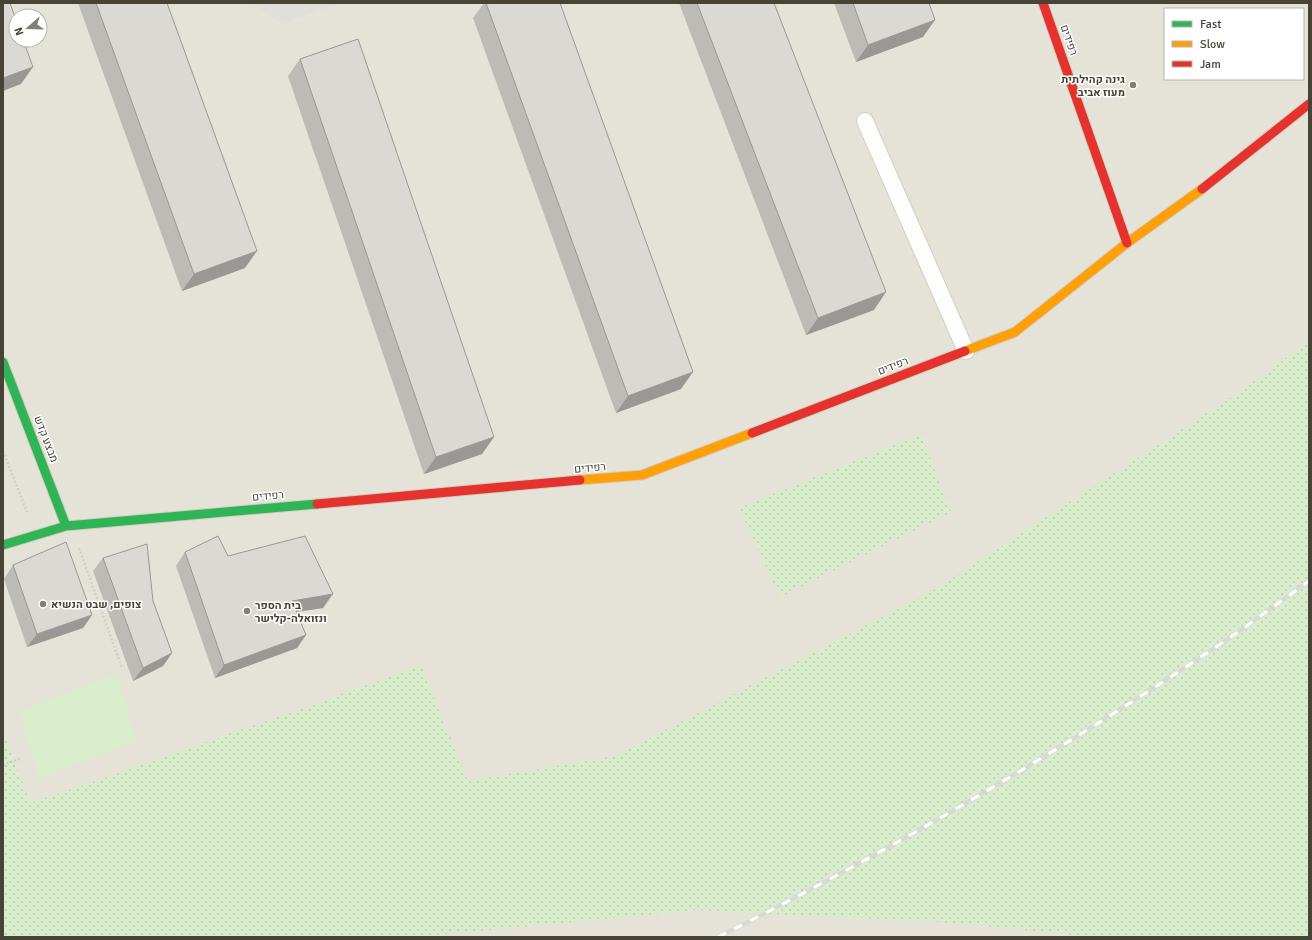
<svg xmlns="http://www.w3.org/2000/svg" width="1312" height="940" viewBox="0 0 1312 940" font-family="Signika,Heebo,sans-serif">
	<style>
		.residential { fill: #e5e3d8; fill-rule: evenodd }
		.green { fill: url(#green-dots) }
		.pitch { fill: #d9eccb }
		.parking { fill: #e0dfda }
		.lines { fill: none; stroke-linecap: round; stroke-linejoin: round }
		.lane-casing { stroke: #cfcec8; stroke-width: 18 }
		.fast-casing { stroke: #d0cec2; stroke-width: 11 }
		.slow-casing { stroke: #d0cec2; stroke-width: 11 }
		.jam-casing { stroke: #d0cec2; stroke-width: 11 }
		.path { stroke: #d1d0ca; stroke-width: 2.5; stroke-dasharray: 2 2; stroke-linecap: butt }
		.lane { stroke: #fdfdfc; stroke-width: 16 }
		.fast { stroke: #30b455; stroke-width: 9 }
		.slow { stroke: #ff9f0a; stroke-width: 9 }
		.jam { stroke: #e5322d; stroke-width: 9 }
		.rail-casing { stroke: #d9d9d8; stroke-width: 4.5 }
		.rail { stroke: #fff; stroke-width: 3; stroke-dasharray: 9; stroke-linecap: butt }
		.wall { fill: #bcbbb5 }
		.shaded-wall { fill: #999894 }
		.building { fill: #dbd9d3; stroke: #999894 }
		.poi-dot { fill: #828075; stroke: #fff; stroke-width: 1.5 }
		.labels { text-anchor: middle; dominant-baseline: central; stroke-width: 3; stroke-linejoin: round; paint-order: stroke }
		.street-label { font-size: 11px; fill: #474336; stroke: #fff }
		.poi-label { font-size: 11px; font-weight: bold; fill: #474336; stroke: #fff; text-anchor: start }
	</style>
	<defs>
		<pattern id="green-dots" width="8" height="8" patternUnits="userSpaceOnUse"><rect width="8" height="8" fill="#d9eccb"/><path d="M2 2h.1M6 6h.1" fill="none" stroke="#bcccaf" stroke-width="1.8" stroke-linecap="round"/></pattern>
	</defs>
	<rect width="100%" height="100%" fill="#f1f0eb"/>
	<path class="residential" d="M3,3h1306v934h-1306zM1165,9h138v70h-138zM16,16h24v24h-24z"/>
	<path class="green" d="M1309,341v596h-217l-149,-15 -247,-12 -279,27h-414v-207l27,73 75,-25 316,-112 47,115 147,-25 319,-166 307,-199z
		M922,434l6,18 23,60 -171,85 -41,-89z"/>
	<path class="pitch" d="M117,673l19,67 -97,39 -20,-67z"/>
	<path class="parking" d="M252,3h88l-58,21z"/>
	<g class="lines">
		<g class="lane-casing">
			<path id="lane" d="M865,121l101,230"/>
		</g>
		<g class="fast-casing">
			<path id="fast" d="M3,362l63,164
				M3,545l63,-19 251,-22"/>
		</g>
		<g class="slow-casing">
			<path id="slow" d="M965,351l50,-19 112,-89 75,-54
				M580,480l62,-5 110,-42"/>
		</g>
		<g class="jam-casing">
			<path id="jam" d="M1043,3l84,240
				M1202,189l107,-85
				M752,433l213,-82
				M317,504l263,-24"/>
		</g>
		<path class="path" d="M3,451l24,61
			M79,548l43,120
			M3,765l19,-7"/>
		<use href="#lane" class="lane"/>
		<use href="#fast" class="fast"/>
		<use href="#slow" class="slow"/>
		<use href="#jam" class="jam"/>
		<g class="rail-casing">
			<path id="rail" d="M718,937c170,-85 334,-181 492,-286 33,-22 66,-46 99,-70"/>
		</g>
		<use href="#rail" class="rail"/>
	</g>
	<path class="wall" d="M78,3h89l78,265 -63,23z
		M484,3h76l121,386 -65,24 -143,-395z
		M679,3h95l100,307 -68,25z
		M834,3h95l-6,34 -67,25z
		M300,59l194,378 -12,17 -58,20 -136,-398z
		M185,552l43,4 95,52 -27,4 10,23 -9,13 -82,30 -39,-112z
		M103,558l50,43 19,52 -9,13 -30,15 -40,-110z
		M13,565l79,50 -9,13 -56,19 -23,-68z"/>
	<path class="shaded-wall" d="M935,20l-12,17 -67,25 12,-17z
		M33,67l-12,17 -18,7v-13z
		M257,251l-12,17 -63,23 12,-17z
		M886,292l-12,18 -68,25 12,-17z
		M693,372l-12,17 -65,24 12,-17z
		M494,437l-12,17 -58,20 12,-17z
		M333,594l-10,14 -41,6 10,-13z
		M92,615l-9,13 -56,19 10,-13z
		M306,635l-9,13 -82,30 9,-13z
		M172,653l-9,13 -30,15 10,-13z"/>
	<path class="building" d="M3,3h7l6,17v20h7l10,27 -30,11z
		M96,3h71l90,248 -63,23z
		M486,3h74l133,369 -65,24z
		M697,3h77l112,289 -68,26z
		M853,3h76l6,17 -67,25z
		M358,39l136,398 -58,20 -136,-398z
		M218,536l10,20 77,-20 28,58 -41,7 14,34 -82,30 -39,-113z
		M66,542l26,73 -55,19 -24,-69z
		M147,544l6,57 19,52 -29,15 -40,-110z"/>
	<g class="poi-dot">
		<circle cx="1133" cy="85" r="4"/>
		<circle cx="43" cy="604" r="4"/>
		<circle cx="247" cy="611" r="4"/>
	</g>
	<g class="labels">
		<g class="street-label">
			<text transform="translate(1069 40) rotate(71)">רפידים</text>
			<text transform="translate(893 366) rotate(-21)">רפידים</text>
			<text transform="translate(46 439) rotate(69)">מבצע קדש</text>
			<text transform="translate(590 468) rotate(-5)">רפידים</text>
			<text transform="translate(268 496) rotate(-5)">רפידים</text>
		</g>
		<g class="poi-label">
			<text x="1125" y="79" text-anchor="end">גינה קהילתית<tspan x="1125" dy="13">מעוז אביב</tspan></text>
			<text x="51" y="604">צופים, שבט הנשיא</text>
			<text x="255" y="605">בית הספר<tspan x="255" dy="13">ונזואלה-קלישר</tspan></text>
		</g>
	</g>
	<rect width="1312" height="940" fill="none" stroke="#474336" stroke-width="8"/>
	<rect x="1164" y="8" width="140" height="72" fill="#ffffff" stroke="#b5b4af"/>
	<rect x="1172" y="21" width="20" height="6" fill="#30b455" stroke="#b5b4af"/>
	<text x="1200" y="28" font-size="12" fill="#474336">Fast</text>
	<rect x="1172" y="41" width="20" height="6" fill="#ff9f0a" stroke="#b5b4af"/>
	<text x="1200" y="48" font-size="12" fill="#474336">Slow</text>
	<rect x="1172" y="61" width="20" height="6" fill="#e5322d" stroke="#b5b4af"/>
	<text x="1200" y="68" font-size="12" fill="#474336">Jam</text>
	<g transform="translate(28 28) rotate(250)"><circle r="19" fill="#ffffff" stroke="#b5b4af"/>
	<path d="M0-3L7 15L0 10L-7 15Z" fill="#828075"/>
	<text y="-6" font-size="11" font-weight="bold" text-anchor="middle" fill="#474336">N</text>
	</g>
</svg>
